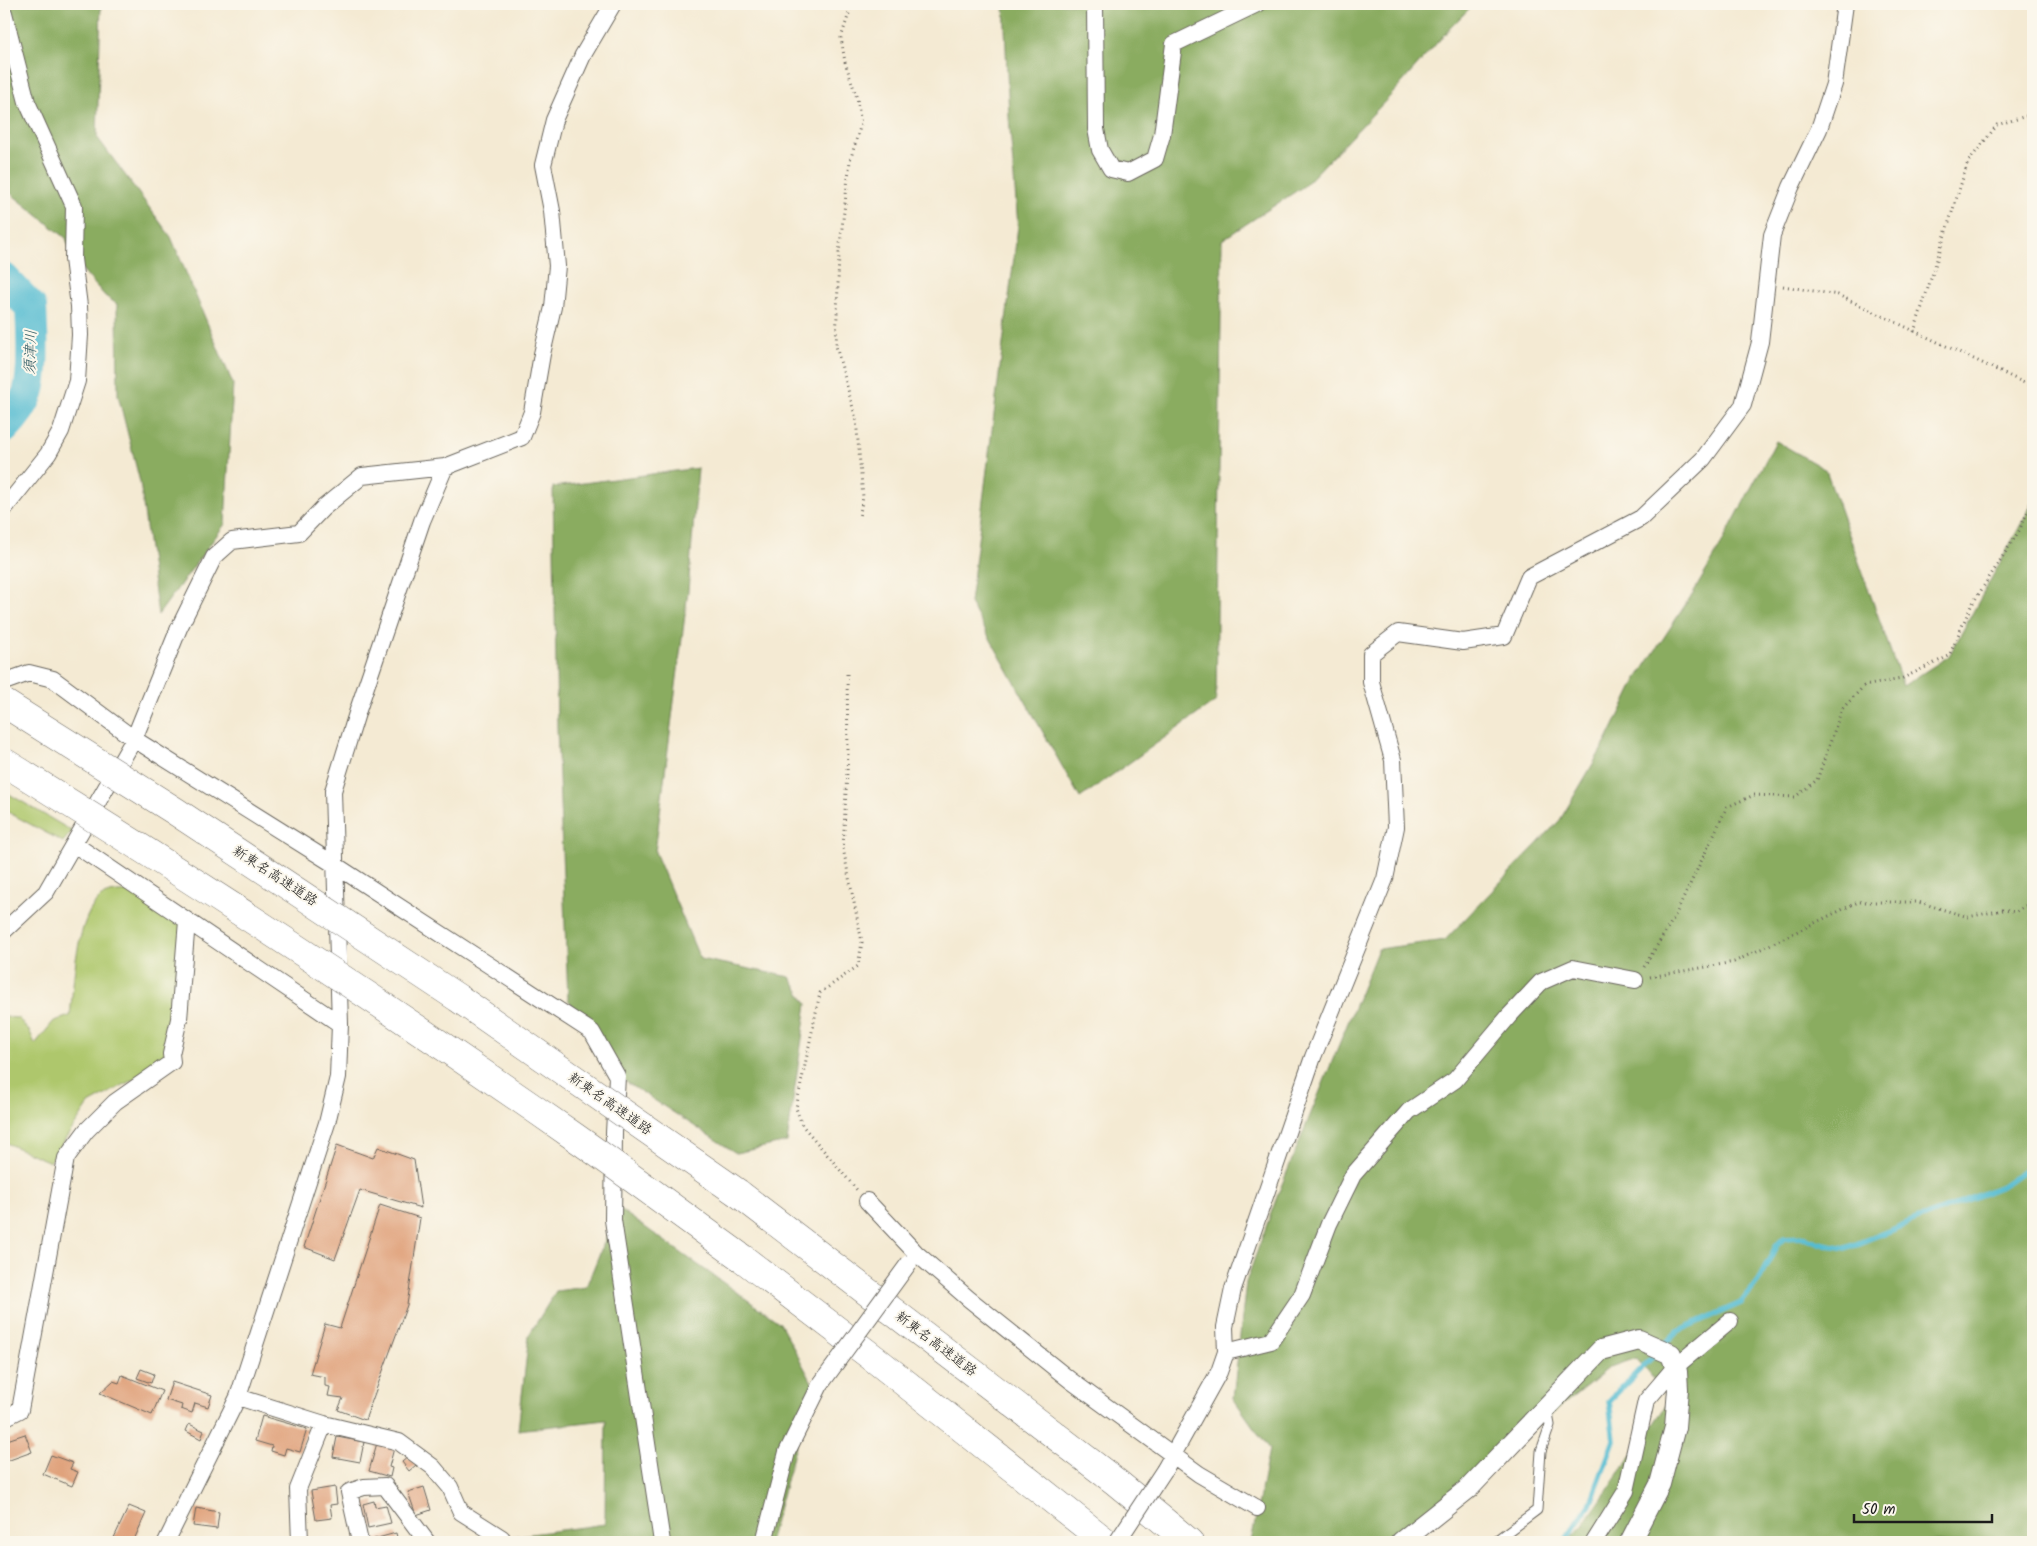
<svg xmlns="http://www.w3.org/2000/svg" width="2037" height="1546" viewBox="0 0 2037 1546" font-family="Kalam,'Klee One',sans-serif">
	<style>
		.green { fill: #aec76c; stroke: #657244 }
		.forest { fill: #8aac60; stroke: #53643e }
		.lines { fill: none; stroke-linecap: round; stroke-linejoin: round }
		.stream { stroke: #54bcd1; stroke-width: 5.5 }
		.river { stroke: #54bcd1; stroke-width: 32 }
		.building { fill: #e0a27c }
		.service-casing { stroke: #68645c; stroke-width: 11 }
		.minor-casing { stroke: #68645c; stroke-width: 18 }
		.tertiary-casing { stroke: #68645c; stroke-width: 22 }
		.motorway-casing { stroke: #68645c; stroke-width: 29 }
		.path { stroke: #68645c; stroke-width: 3; stroke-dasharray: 1 4; stroke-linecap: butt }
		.service { stroke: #fff; stroke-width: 9 }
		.minor { stroke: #fff; stroke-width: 16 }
		.tertiary { stroke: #fff; stroke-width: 20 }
		.motorway { stroke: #fff; stroke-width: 28 }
		.minor-bridge-casing { stroke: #68645c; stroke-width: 18; stroke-linecap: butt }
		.motorway-bridge-casing { stroke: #68645c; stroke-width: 29; stroke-linecap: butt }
		.minor-bridge { stroke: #fff; stroke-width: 16 }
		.motorway-bridge { stroke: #fff; stroke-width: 28 }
		.labels { text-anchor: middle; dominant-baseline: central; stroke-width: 4; stroke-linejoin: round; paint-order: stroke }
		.street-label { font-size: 14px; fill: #1c1c1c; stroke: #fbf7ec }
		.water-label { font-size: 15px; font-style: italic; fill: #325c64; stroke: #fbf7ec }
	</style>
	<rect width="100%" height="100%" fill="#fbf7ec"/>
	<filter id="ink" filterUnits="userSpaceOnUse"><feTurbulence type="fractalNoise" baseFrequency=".02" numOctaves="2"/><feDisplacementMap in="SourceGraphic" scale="10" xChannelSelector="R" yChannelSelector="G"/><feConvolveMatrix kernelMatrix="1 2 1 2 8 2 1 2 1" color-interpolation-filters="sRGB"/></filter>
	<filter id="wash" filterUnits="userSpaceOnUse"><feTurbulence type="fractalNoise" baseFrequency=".0096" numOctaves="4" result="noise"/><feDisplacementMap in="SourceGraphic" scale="20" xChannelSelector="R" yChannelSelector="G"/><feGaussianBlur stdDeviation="1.12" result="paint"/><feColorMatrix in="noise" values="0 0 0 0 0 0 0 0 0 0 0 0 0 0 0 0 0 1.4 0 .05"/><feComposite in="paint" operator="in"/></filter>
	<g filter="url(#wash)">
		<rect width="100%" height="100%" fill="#f4ead3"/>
		<path class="green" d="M4,791l68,40 -9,11 -59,-32z
			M135,891l49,33 -12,127 -18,17 -65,36 -39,58 -46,-20v-125l14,1 12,14 5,12 19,-23 16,-5c4,-32 5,-103 34,-121 8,-4 23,-3 31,-4z"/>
		<path class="forest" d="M4,4h97l-4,133 74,100 62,147 -8,140 -67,91 -18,-133 -22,-87 -1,-91 -12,-8 -32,-37 -7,-21 -62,-50z
			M1004,4h470l-24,24 -56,64 -90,94 -82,54 -6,461 -136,97 -110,-195 48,-377 -9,-109z
			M1776,441l50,29 77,216 46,-30 84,-154v1040h-468l17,-15 88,-127 -33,-42 -27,9 -218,175h-141l18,-93 -36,-51 13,-116 32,-88 100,-245 67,-9 115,-120 47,-80 29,-60 57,-87 22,-37z
			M698,468l-10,123 -33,261 45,107 90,18 17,27 -20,138 -51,11 -119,-77 -49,-77 -11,-271 -4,-241z
			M618,1208l162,115 33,61 -44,158h-270l3,-4 103,-14 1,-104 -88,10 11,-95 27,-44 30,-4z"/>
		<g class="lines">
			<path class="stream" d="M1663,1346l15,-15 63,-28 19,-25 16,-32 8,-8 20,-1 15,6 27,5 156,-62 31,-22
				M1564,1542l26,-37 24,-65 -5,-39 47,-48"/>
			<path class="river" d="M4,279l27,28c1,23 4,65 -3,86 -5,13 -15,26 -24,35"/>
		</g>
		<g id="blocks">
			<path class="building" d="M337,1145l36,13 5,-11 36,13 7,48 -61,-18 -25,69 -31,-12z
				M380,1205l40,13 -13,87 -42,115 -27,-10 5,-12 -15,-2 2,-9 -5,-1v-9l-15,-3 15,-50 15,4z
				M141,1369l13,5 -3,9 -14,-5z
				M122,1375l40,16 -10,24 -52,-22 13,-12 6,2z
				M172,1382l40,13 -4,12 -13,-4 -3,10 -11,-4 1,-4 -16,-5z
				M262,1416l45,13 -7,23 -14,-4 -2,7 -13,-4 1,-5 -17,-5z
				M189,1424l15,7 -3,8 -15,-8z
				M25,1434l7,18 -28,10v-21z
				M337,1437l27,5 -4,20 -27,-5z
				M377,1443l17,5 -5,19 3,1 -2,9 -21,-6z
				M51,1455l22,8 -3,6 8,3 -6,14 -29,-12z
				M408,1457l8,8 -7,6 -7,-9z
				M335,1487l2,17 -7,1 2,13 -16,2 -5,-29z
				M424,1487l7,23 -15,5 -8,-23z
				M374,1501l1,6 11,-2 5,18 -23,5 -5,-24z
				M129,1506l17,7 -13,29h-21z
				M196,1508l23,4 -2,17 -24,-3z
				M396,1533l2,9h-23l-1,-3z"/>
		</g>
	</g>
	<g filter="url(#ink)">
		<use href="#blocks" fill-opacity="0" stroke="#68645c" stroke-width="1"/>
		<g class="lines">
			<g class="service-casing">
				<path id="service" d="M1494,1542l43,-32 4,-59 9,-26 -3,-16"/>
			</g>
			<g class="minor-casing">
				<path id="minor" d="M1095,4l1,125 4,21 11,19 17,4 27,-14 7,-24 12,-91 83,-40
					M4,13l23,89 47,104 -1,53 6,47 1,29 -3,46 -16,50 -13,23 -44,55
					M4,682l25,-9 24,6 81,60 201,126 257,167 25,44 -3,57 -1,87 49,322
					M74,844l266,180
					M4,931l42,-39 88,-153 45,-111 35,-71 18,-16 67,-8 24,-25 39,-32 83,-9 77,-30 10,-25 10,-58 11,-47 4,-41 -5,-55 -9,-46 11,-45 29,-65 30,-51
					M867,1201l49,52 53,46 101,81 129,94 58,34
					M1226,1352l45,-11 31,-46 27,-71 24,-49 56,-64 46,-31 54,-64 32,-34 32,-14 62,12
					M238,1397l86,27 75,18 34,25 17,20 11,25 41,26
					M4,1418l16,-8 46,-252 20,-27 29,-29 57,-40 -1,-8 8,-35 8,-98
					M1165,1469l54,-97 7,-20 -1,-25 8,-38 80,-232 72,-178 11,-52 -3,-67 -22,-78v-28l27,-21 65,9 41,-6 25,-59 112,-59 62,-59 40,-54 17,-63 12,-107 19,-48 28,-58 15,-45 11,-80
					M166,1542l72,-145 89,-274 11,-46 2,-53 -7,-233 25,-81 64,-189 23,-54
					M300,1542l-2,-53 26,-65
					M360,1542l-11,-50 15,-5 21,-1 42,56
					M764,1542l23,-90 33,-67
					M1594,1542l32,-51 20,-90 29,-34 55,-46"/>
			</g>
			<g class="tertiary-casing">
				<path id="tertiary" d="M1401,1542l68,-54 132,-138 38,-10 32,14 6,18 1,17 -3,38 -15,57 -30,58"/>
			</g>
			<g class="motorway-casing">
				<path id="motorway" d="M738,1193l378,289 73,60
					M742,1258l134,102 230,182"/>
			</g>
			<path class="path" d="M852,4l-11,34 4,24 12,36 4,26 -11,37 -11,92 -3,93 20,73 7,78 -4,21
				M1783,286l55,9 195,92
				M1914,332l54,-170 29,-37 36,-11
				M847,674l1,79 -5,95 19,94 -4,24 -38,27 -24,115 6,17 55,65
				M1644,967l31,-51 52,-109 27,-12 41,2 22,-17 25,-71 22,-23 37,-7 48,-23 22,-50 48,-75 14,-31
				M1650,977l84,-15 124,-60h60l50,15 35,-7 13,2 17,-11"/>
			<use href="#service" class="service"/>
			<use href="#minor" class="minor"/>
			<use href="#tertiary" class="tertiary"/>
			<use href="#motorway" class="motorway"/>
			<g class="minor-bridge-casing">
				<path id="minor-bridge" d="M820,1385l89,-122
					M1117,1542l48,-73"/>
			</g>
			<g class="motorway-bridge-casing">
				<path id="motorway-bridge" d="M4,703l171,108 283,187 280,195
					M4,762c192,119 382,243 568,373 57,40 113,82 170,123"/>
			</g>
			<use href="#minor-bridge" class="minor-bridge"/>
			<use href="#motorway-bridge" class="motorway-bridge"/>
		</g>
	</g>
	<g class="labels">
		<g class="street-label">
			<text transform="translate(275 876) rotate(33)">新東名高速道路</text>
			<text transform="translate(610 1104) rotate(35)">新東名高速道路</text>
			<text transform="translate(936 1344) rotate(37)">新東名高速道路</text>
		</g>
		<g class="water-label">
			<text transform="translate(31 352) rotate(-88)">須津川</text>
		</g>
	</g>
	<rect width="2037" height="1546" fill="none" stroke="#fbf7ec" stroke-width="20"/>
	<path d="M1854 1514v8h138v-8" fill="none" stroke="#1c1c1c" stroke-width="2.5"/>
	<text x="1862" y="1514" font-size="15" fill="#1c1c1c" stroke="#fbf7ec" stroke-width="4" paint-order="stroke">50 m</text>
</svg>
